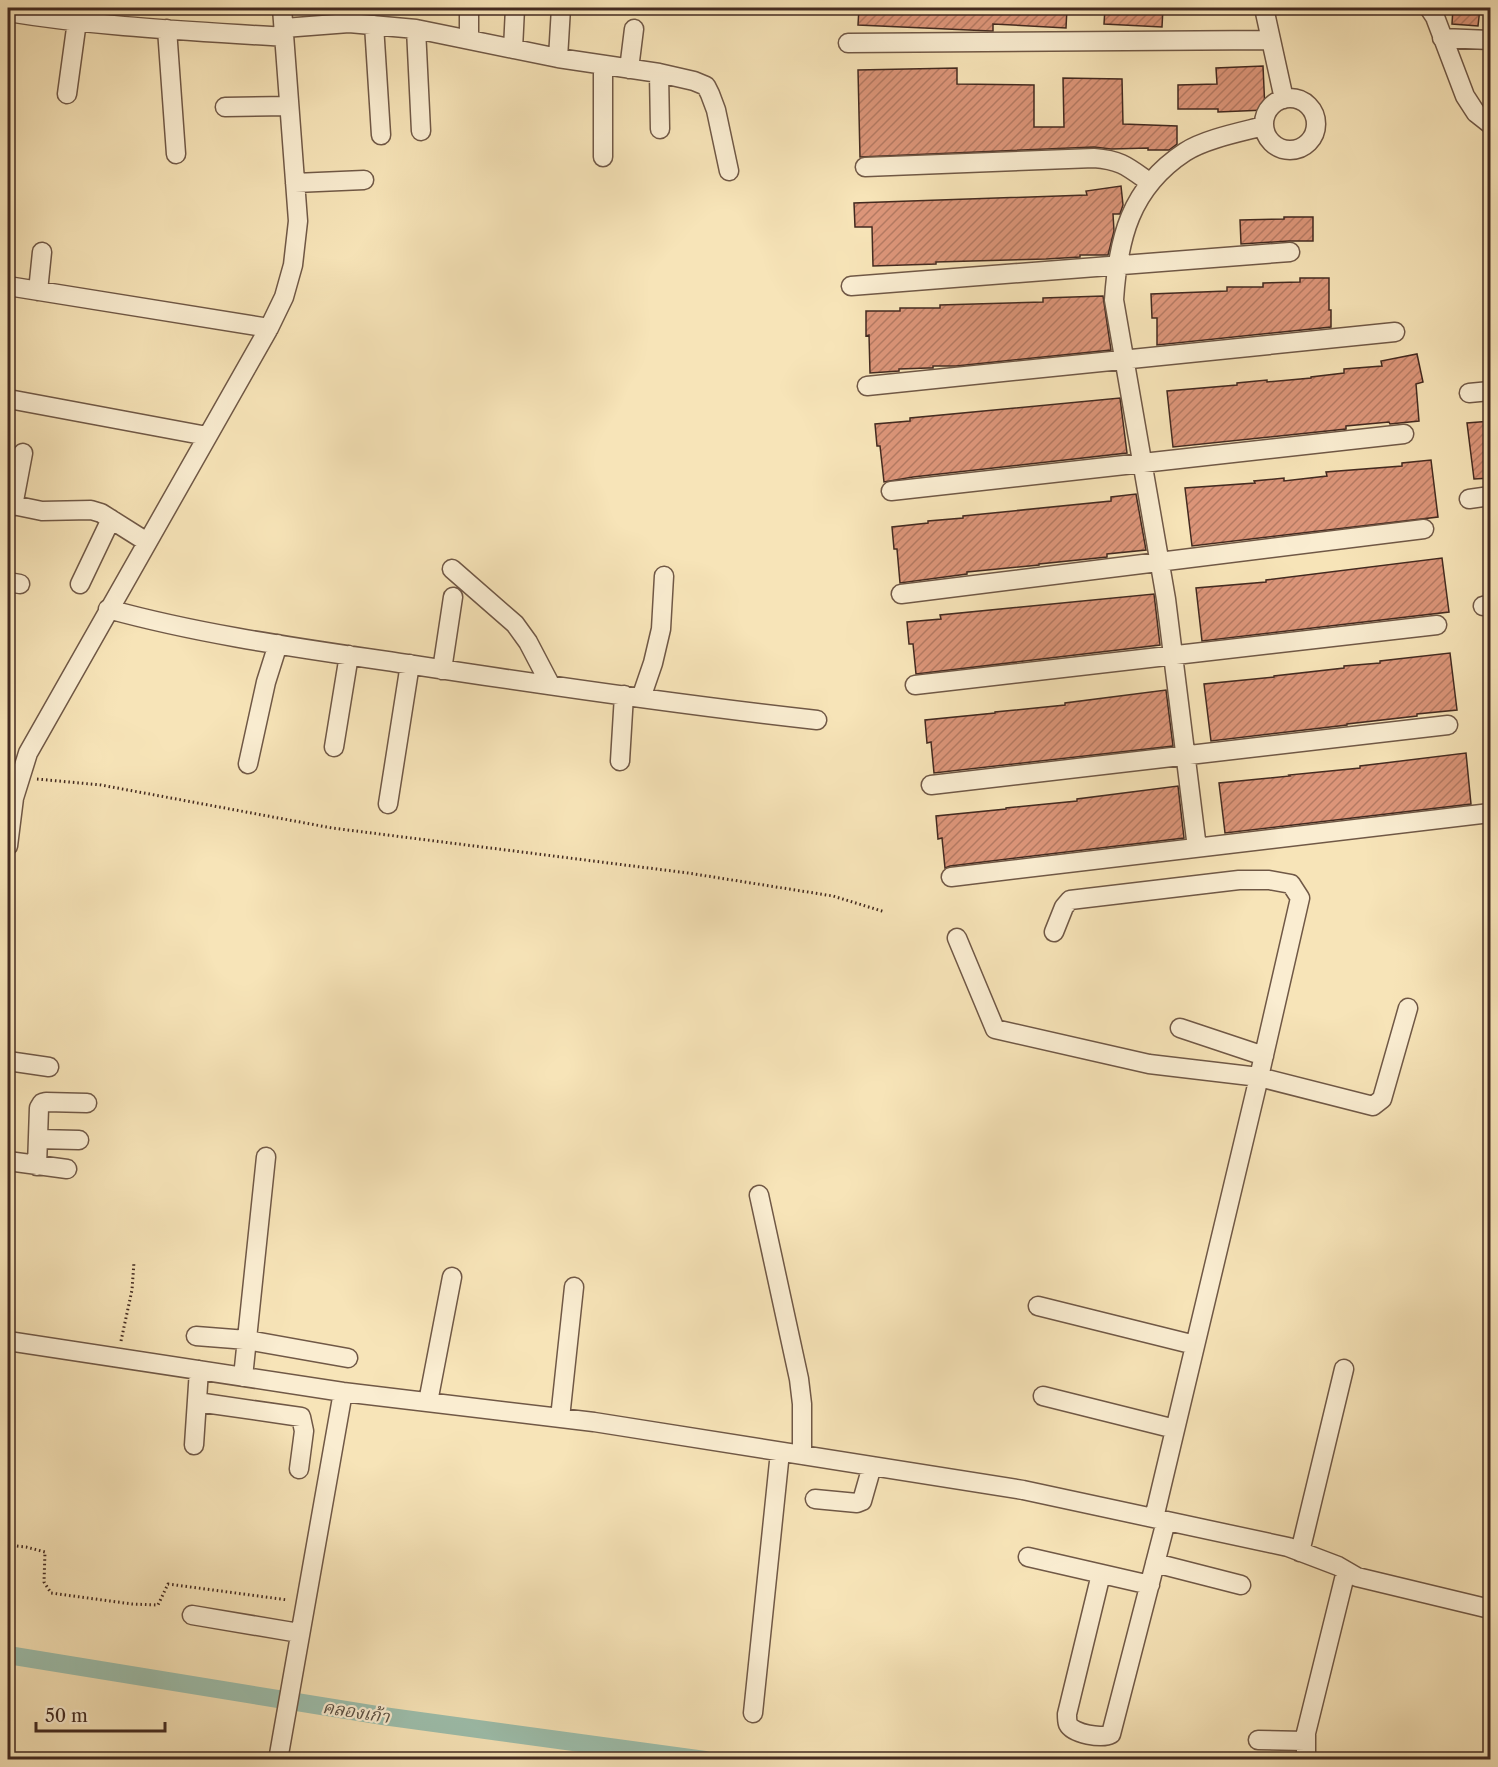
<svg xmlns="http://www.w3.org/2000/svg" width="1498" height="1767" viewBox="0 0 1498 1767" font-family="'Libre Caslon Text','Noto Serif Thai',serif">
	<style>
		.lines { fill: none; stroke-linecap: round; stroke-linejoin: round }
		.canal { stroke: #9dbfad; stroke-width: 18 }
		.building { fill: url(#building-hatch); stroke: #432a20; stroke-width: 1.5 }
		.minor-casing { stroke: #705846; stroke-width: 21 }
		.path { stroke: #432a20; stroke-width: 3; stroke-dasharray: 1.5 3; stroke-linecap: butt }
		.minor { stroke: #faedd1; stroke-width: 18 }
		.labels { text-anchor: middle; dominant-baseline: central; stroke-width: 4.5; stroke-linejoin: round; paint-order: stroke }
		.water-label { font-size: 18px; font-style: italic; fill: #5a4f43; stroke: #faedd1 }
	</style>
	<defs>
		<pattern id="building-hatch" width="6" height="6" patternUnits="userSpaceOnUse" patternTransform="scale(1.5)"><rect width="6" height="6" fill="#dc9579"/><path d="M-1 1l2-2M0 6l6-6M5 7l2-2" fill="none" stroke="#b47a63"/></pattern>
	</defs>
	<rect width="100%" height="100%" fill="#f7e4b8"/>
	<filter id="stains"><feTurbulence type="fractalNoise" baseFrequency=".00333" numOctaves="4"/><feColorMatrix values="0 0 0 0 .2 0 0 0 0 .09 0 0 0 0 .02 0 0 0 .5 -.17"/></filter>
	<radialGradient id="worn" r=".72"><stop offset=".6" stop-color="#630" stop-opacity="0"/><stop offset="1" stop-color="#630" stop-opacity=".3"/></radialGradient>
	<g class="lines">
		<path class="canal" d="M8,1655l375,61 322,44"/>
	</g>
	<path class="building" d="M859,8h208l-1,20 -73,-4v7h-2l-133,-6z
		M1105,8h58l-1,19 -58,-3z
		M1453,8h27l-2,18 -26,-2z
		M1263,66l2,44 -47,2v-3h-40v-24l39,-1 -1,-16z
		M957,68v16l77,1v42h30l-1,-49 59,1 1,45 54,2v18l-8,6h-21v-2l-37,1 -17,-2 -234,10 -2,-87z
		M1121,186l2,19 -3,9h-7l1,17 -6,24h-28v2l-34,2 -110,3v2l-63,2 -1,-39h-17l-1,-24 233,-8 -1,-4z
		M1284,217h29v24h-24l-48,3 -1,-24 44,-1z
		M1300,278h29v32h2v17l-174,18v-27h-5l-1,-24 76,-3v-4h36v-4l37,-1z
		M1103,296l8,54 -155,16h-23v2h-5l-29,1v2l-29,2 -1,-38 -3,1v-25h34v-3h40v-3l103,-3v-4z
		M1417,354l6,28 -7,2 3,37 -29,3 -1,-2 -43,4v3l-173,18 -6,-56 70,-6v-2l30,-3v2l44,-4v-1l33,-4v-4l38,-3 -1,-5z
		M1120,398l7,55 -214,24 -29,5 -4,-36h-3l-2,-22 35,-3v-3z
		M1491,421v57l-17,1 -7,-56z
		M1431,460l7,57 -246,29 -7,-58 70,-5 -1,-2 30,-3v3l43,-5 -1,-4 76,-6v-3z
		M1136,494l10,56 -39,4v3l-68,7v1l-72,7v2l-67,9 -3,-34h-3l-2,-22 36,-4v-2l35,-3v-2l148,-15v-4z
		M1442,558l7,54 -247,29 -6,-53 70,-6v-2z
		M1154,594l6,51 -244,29 -3,-30h-4l-2,-22 34,-3 -1,-4z
		M1450,653l7,57 -40,4v2l-70,8v1l-136,16 -7,-57 70,-7v-1l70,-8v-2l36,-3v-2z
		M1166,690l7,56 -239,27 -3,-31 -4,1 -2,-23 70,-7v-1l70,-7v-2z
		M1466,753l5,51 -246,29 -6,-50 71,-7 -1,-1 71,-7v-2z
		M1178,786l6,52 -234,28 -5,2 -3,-30 -4,1 -2,-23 70,-7v-1l71,-7v-2z"/>
	<g class="lines">
		<g class="minor-casing">
			<path id="minor" d="M1264,8l20,91
				M1429,8l6,9 30,79 11,17 14,11
				M8,12c91,15 184,19 276,25
				M374,25l7,110
				M284,28l65,-5 67,6 142,29 101,15 35,8 12,5 4,8 6,16 13,61
				M167,29l9,125
				M416,29l5,102
				M1442,38l48,2
				M469,39v-31
				M848,43l422,-3
				M513,49l2,-41
				M558,58l3,-50
				M603,66v91
				M629,69l5,-40
				M659,73l1,56
				M67,94l10,-73
				M1264 124a26 26 0 1 1 52 0a26 26 0 1 1-52 0Z
				M225,107l64,-1
				M865,167l229,-9c27,2 34,9 55,24
				M295,183l69,-3
				M8,286l261,42
				M851,286l439,-34
				M38,291l4,-39
				M867,386l528,-54
				M1469,393l21,-2
				M14,400l193,36
				M891,491l513,-57
				M1469,499l21,-3
				M8,504l34,7 49,-1 10,3 46,29
				M13,506l10,-53
				M452,569l63,55 13,18 22,42
				M8,582l12,2
				M80,584l31,-65
				M901,594l523,-65
				M1483,606l7,-1
				M108,609c98,27 199,40 299,55 137,21 273,41 410,56
				M442,670l11,-73
				M915,685l522,-60
				M641,698l12,-35 8,-34 3,-53
				M334,747l15,-92
				M620,761l4,-66
				M248,764l18,-82 12,-38
				M931,785l517,-60
				M388,804l22,-140
				M8,846l6,-48 14,-45 241,-425 15,-31 9,-32 5,-44 -16,-213
				M1197,848l-31,-249 -52,-299c4,-61 16,-112 71,-148 20,-13 56,-20 79,-26
				M951,877l539,-64
				M1054,932l10,-25 6,-7 169,-20h30l22,4 9,14 -41,179 -105,441
				M957,938l38,91 154,35 110,13 114,29 9,-7 26,-91
				M1180,1028l84,28
				M8,1061l41,6
				M38,1139l41,1
				M8,1161l59,8
				M37,1166l2,-58 3,-5 4,-1 41,1
				M759,1195l40,184 3,25v51
				M1038,1306l157,39
				M196,1336l51,4 101,18
				M8,1341l335,51 251,30 429,68 265,57 50,19 19,11 133,32
				M243,1377l23,-220
				M1043,1396l132,33
				M197,1402l104,15 3,14 -5,38
				M428,1402l24,-125
				M560,1418l14,-131
				M194,1445l5,-75
				M815,1499l42,4 5,-2 10,-35
				M1300,1552l44,-183
				M1028,1557l122,28
				M1155,1563l86,22
				M1101,1574l-34,140c0,4 0,7 1,10 5,10 34,15 43,10l55,-213
				M192,1615l107,18
				M753,1713l27,-261
				M1258,1740l47,1
				M1306,1754v-21l40,-162
				M278,1760l65,-368"/>
		</g>
		<path class="path" d="M37,779l64,6 231,43 356,45 145,23 52,16
			M121,1341l11,-51 2,-28
			M8,1545l18,2 19,5 -1,30 7,11 81,11 26,1 10,-21 120,16"/>
		<use href="#minor" class="minor"/>
	</g>
	<g class="labels">
		<g class="water-label">
			<text transform="translate(356 1712) rotate(9)">คลองเก้า</text>
		</g>
	</g>
	<rect width="1498" height="1767" fill="none" stroke="#f7e4b8" stroke-width="30"/>
	<rect x="9" y="9" width="1480" height="1749" fill="none" stroke="#432a20" stroke-width="3"/>
	<rect x="15" y="15" width="1468" height="1737" fill="none" stroke="#432a20" stroke-width="1.5"/>
	<path d="M36 1722v9h129v-9" fill="none" stroke="#432a20" stroke-width="3"/>
	<text x="45" y="1722" font-size="18" fill="#432a20" stroke="#faedd1" stroke-width="4.5" paint-order="stroke">50 m</text>
	<rect width="100%" height="100%" filter="url(#stains)"/>
	<rect width="100%" height="100%" fill="url(#worn)"/>
</svg>
